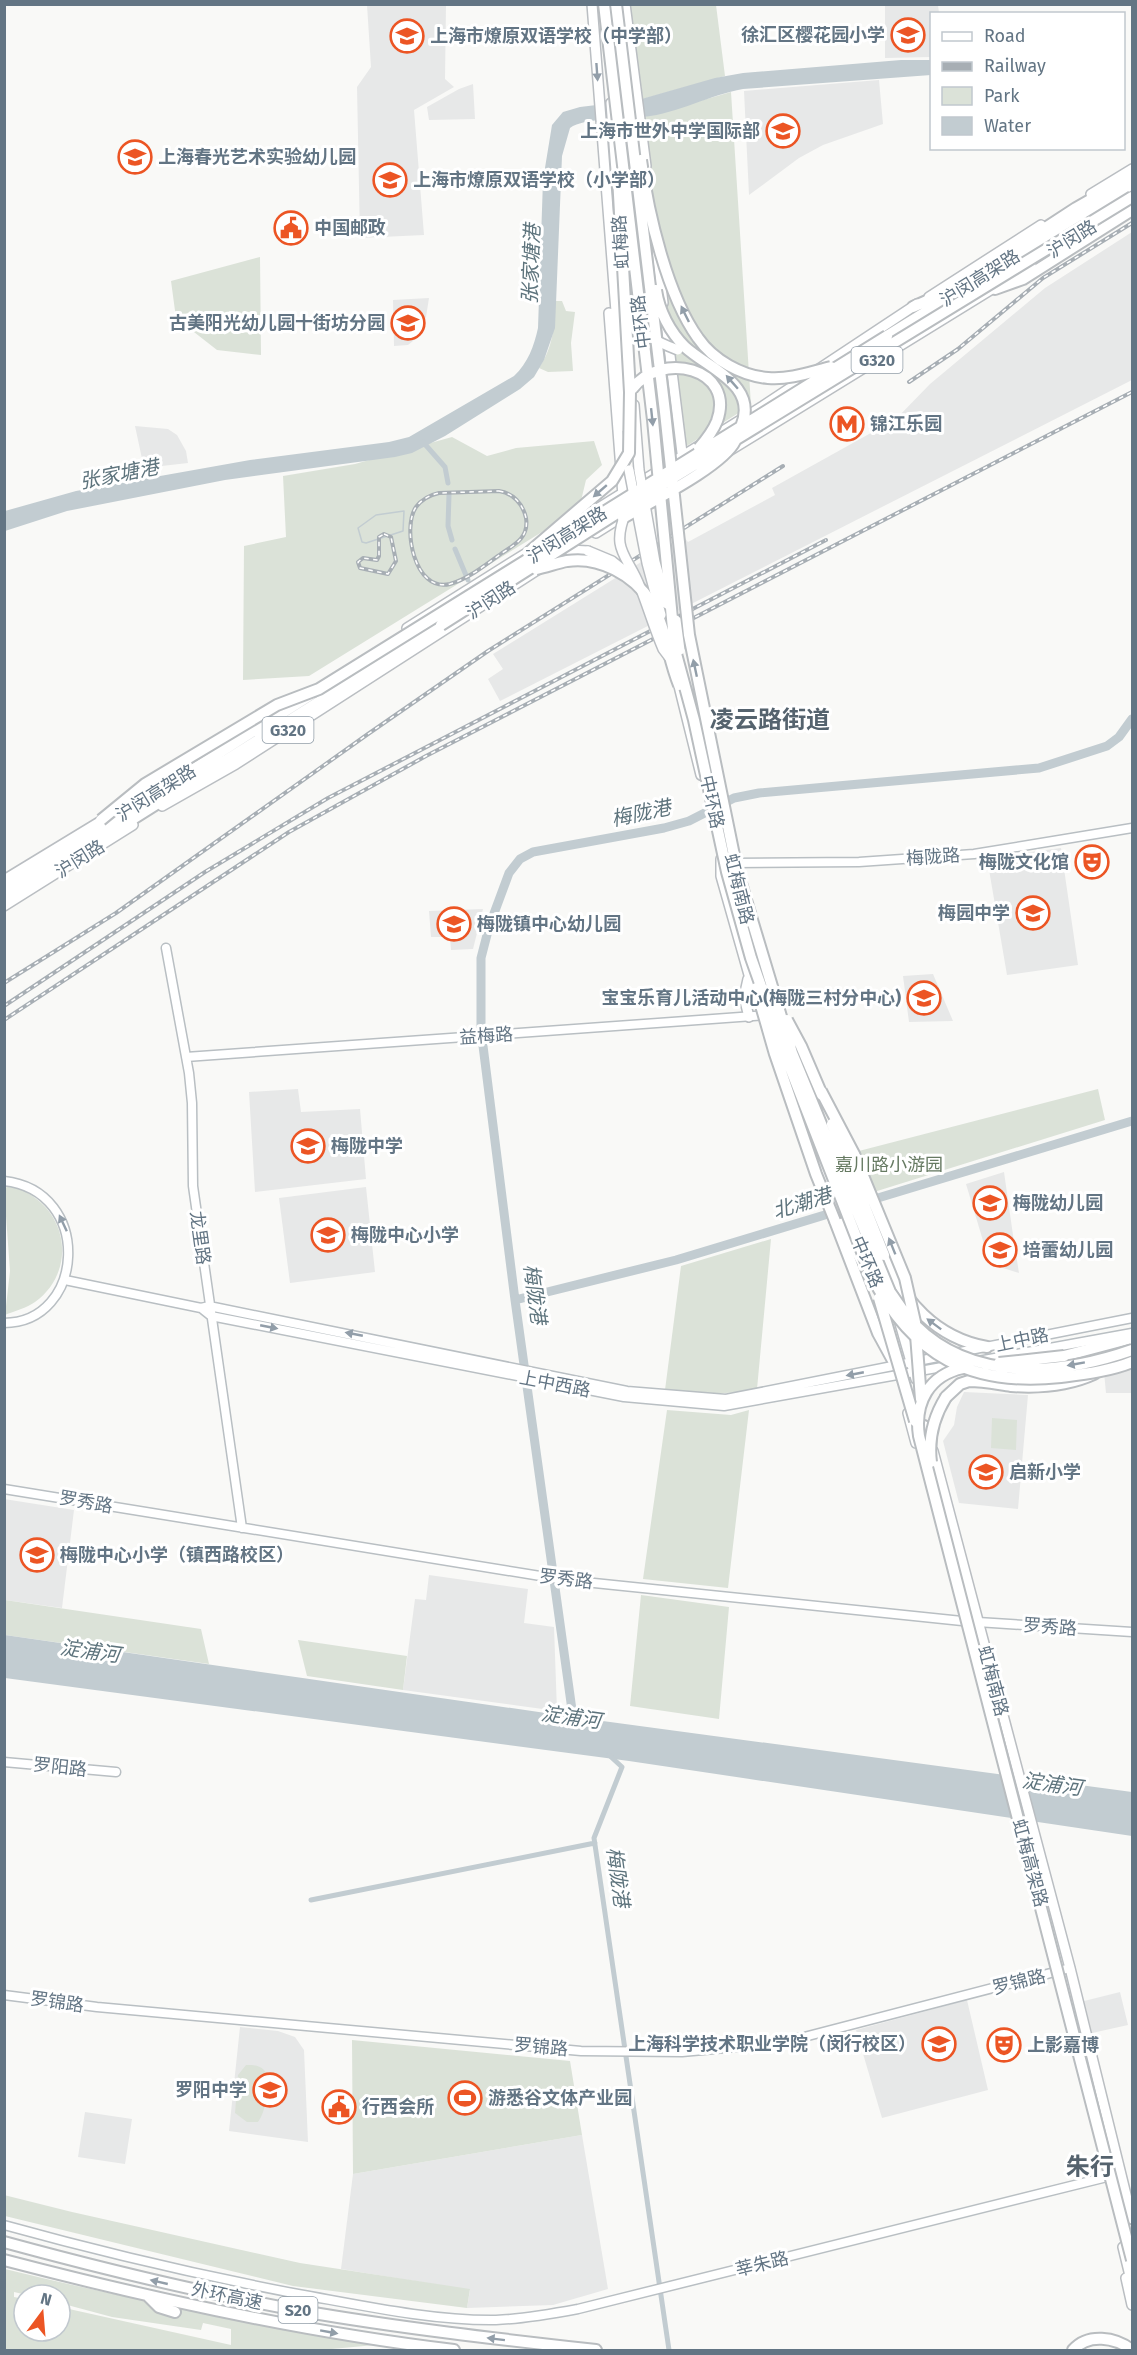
<svg xmlns="http://www.w3.org/2000/svg" width="1137" height="2355" viewBox="0 0 1137 2355" font-family="'Fira Sans','Noto Sans SC',sans-serif">
	<style>
		.built { fill: #e7e8e8 }
		.green { fill: #dbe2d8; fill-rule: evenodd }
		.water { fill: #c2ccd1 }
		.lines { fill: none; stroke-linecap: round; stroke-linejoin: round }
		.stream { stroke: #c2ccd1; stroke-width: 1.5 }
		.canal { stroke: #c2ccd1; stroke-width: 5 }
		.river { stroke: #c2ccd1; stroke-width: 9 }
		.secondary-casing { stroke: #b9bfc3; stroke-width: 11 }
		.primary-casing { stroke: #babec2; stroke-width: 12 }
		.highway-casing { stroke: #b9bdc0; stroke-width: 14 }
		.secondary { stroke: #fff; stroke-width: 8 }
		.primary { stroke: #fff; stroke-width: 9 }
		.highway { stroke: #fff; stroke-width: 10 }
		.rail-casing { stroke: #a7aeb4; stroke-width: 4 }
		.rail { stroke: #fff; stroke-width: 1.5; stroke-dasharray: 4.5; stroke-linecap: butt }
		.primary-bridge-casing { stroke: #babec2; stroke-width: 12; stroke-linecap: butt }
		.highway-bridge-casing { stroke: #b9bdc0; stroke-width: 14; stroke-linecap: butt }
		.primary-bridge { stroke: #fff; stroke-width: 9 }
		.highway-bridge { stroke: #fff; stroke-width: 10 }
		.oneway { fill: #929ea9 }
		.labels { text-anchor: middle; dominant-baseline: central; stroke-width: 6; stroke-linejoin: round; paint-order: stroke }
		.shield { fill: #fff; stroke: #929ea9; stroke-width: 1.5 }
		.shield-label { font-size: 16px; font-weight: bold; fill: #637584 }
		.poi-label { font-size: 18px; font-weight: bold; fill: #637584; stroke: #fff; text-anchor: start }
		.street-label { font-size: 18px; fill: #637584; stroke: #fff }
		.park-label { font-size: 18px; fill: #667a62; stroke: #fff }
		.water-label { font-size: 20px; font-style: italic; fill: #5e747d; stroke: #fff }
		.district-label { font-size: 24px; font-weight: bold; fill: #55636e; stroke: #fff }
	</style>
	<rect width="100%" height="100%" fill="#f9f9f7"/>
	<path class="built" d="M367,5h79l-1,74 9,8 -40,23 10,125 -64,3 -3,-151 14,-20z
		M885,5h53l1,8 -7,1 -1,43 -46,1z
		M879,80l4,44 -60,21 -24,13 -50,37 -5,-104z
		M473,84l2,35 -46,1 -2,-13 32,-18z
		M1132,232v148l-632,321 -12,-22 15,-10 -10,-15 190,-118 5,6 87,-47 -3,-7 124,-69 34,-35 115,-96z
		M429,298l-3,19 -13,24 -5,4 -14,1 -1,-46z
		M135,426l33,3 9,6 9,16 2,12 -44,5z
		M1061,848l17,117 -71,10 -20,-117z
		M483,909l-10,40 -22,1 -1,-13h-19l-2,-26z
		M933,974l20,47 -44,1 -6,-46z
		M298,1089l3,23 59,-3 6,70 -111,13 -6,-100z
		M1004,1172l9,63 6,38 -29,-9 -24,-80z
		M366,1187l9,85 -85,11 -11,-85z
		M1132,1363v30h-26l-2,-21z
		M964,1392l64,3 -10,114 -59,-6 -16,-62 11,-16 3,-18z
		M4,1499l70,11 -12,98 -57,-8z
		M429,1575l99,14 -4,34 30,4 3,84 -154,-21 12,-91 11,1z
		M1120,1992l8,33 -36,8 -8,-32z
		M967,2000l21,90 -106,28 -26,-88z
		M240,2027l38,4 17,6 9,13 4,92 -79,-11z
		M85,2112l47,7 -7,45 -47,-7z
		M582,2135l26,154 -55,16 -86,3 3,-18 -129,-21 12,-95z"/>
	<path class="green" d="M629,5h87l9,71 -82,23z
		M731,92l20,313 -77,49 -30,-337z
		M260,257l1,98 -44,-5 -41,-32 -5,-37z
		M555,301h7l4,10 9,1 -4,31 2,28 -25,1 -9,-4c14,-21 16,-42 16,-67z
		M452,437l35,19 29,-8 78,-7 8,24 -16,15 -7,29 -270,167 -66,4 1,-134 42,-9 -3,-61 72,-12z
		M1098,1089l7,31 -231,72 -19,-40z
		M11,1184c9,5 20,10 28,17 32,27 31,76 -4,101 -8,6 -21,9 -30,13l5,-44 -6,-82z
		M771,1239l-14,150c-31,7 -61,4 -92,1l16,-124z
		M667,1410l64,5 18,-5 -21,178 -85,-9z
		M992,1418l25,2 -1,30 -25,-2z
		M641,1595l88,12 -10,112 -89,-13z
		M5,1600l196,29 8,35 -204,-29z
		M298,1640l109,16 -4,34 -96,-14z
		M352,2040l218,21 12,74 -229,39z
		M246,2065c7,0 13,0 18,5 9,9 1,44 -6,52h-11l-12,-9 3,-38z
		M4,2195l68,17 228,51 170,26 -3,19 -174,-22 -288,-70z
		M5,2269c122,30 246,54 370,76l-54,5h-316zM14,2292l13,3h33v8l52,14 89,13 2,-7 28,6v16l-171,-38v24h-36v-32l-10,-2z"/>
	<path class="water" d="M901,60h30v15l-188,14c-33,6 -65,24 -99,28 -20,3 -59,0 -74,11l-8,28 -7,172 -11,32 -10,17 -14,12 -75,47 -33,17 -17,4 -170,23 -158,31 -62,20v-20l71,-20 174,-31 139,-18 20,-5 105,-61c14,-13 20,-30 24,-48l5,-148 9,-55 11,-13 17,-5 58,-7 77,-22 28,-5z
		M5,1635l568,82 559,75v44l-503,-75 -624,-83z"/>
	<g class="lines">
		<path class="stream" d="M404,511l-1,20 -37,12 -4,-1 -4,-14 18,-13z"/>
		<path class="canal" d="M423,442l22,25 3,16
			M449,495l-1,31 4,14
			M455,549l13,31
			M609,1755l13,12 -28,71 75,512
			M311,1900l284,-57"/>
		<path class="river" d="M868,1201l264,-80
			M515,1300l161,-40 162,-49
			M573,1717l-58,-417 -34,-270v-72l8,-31 20,-54 11,-14 13,-7 131,-24 25,-7 45,-23 25,-5 280,-25 68,-22 12,-9 13,-18"/>
		<g class="secondary-casing">
			<path id="secondary" d="M732,863l127,-1 115,-8 158,-26
				M166,948l23,125 3,30 1,83 49,342
				M186,1057l583,-42
				M4,1181c90,10 81,142 0,142
				M65,1280l136,28 10,8 413,81 100,9 235,-42
				M201,1308l8,-2 418,85 99,8 217,-43
				M955,1353l177,-35
				M978,1361l154,-28
				M4,1489l561,91 397,41 170,11
				M4,1762l112,10
				M4,1995l93,12 484,44 101,1 76,-7 46,-8 266,-69
				M4,2225c97,27 195,50 294,69 62,11 135,27 198,26 28,-1 55,-6 82,-11l537,-134"/>
		</g>
		<g class="primary-casing">
			<path id="primary" d="M592,4l33,423
				M625,4l21,162
				M611,103l6,82
				M1091,194l41,-25
				M657,251l6,52
				M929,297l112,-72
				M609,313l14,183
				M666,323l17,138
				M634,405l5,65
				M729,451l302,-186
				M596,533l32,-20
				M552,537l211,-131 154,-102
				M569,550l19,1
				M407,628l126,-79
				M677,678l24,97
				M712,778l9,39
				M162,806l74,-42 306,-197
				M123,807l29,-18
				M721,859v17l34,120
				M4,880l102,-62
				M738,892l24,78
				M4,906l129,-81
				M748,979l-4,18 5,20
				M808,1135l44,109 10,19
				M899,1320l17,59
				M908,1413l8,30
				M933,1451l137,517 62,251
				M1123,2247l9,37
				M1126,2278l6,27"/>
		</g>
		<g class="highway-casing">
			<path id="highway" d="M1004,255l72,-47 56,-32
				M995,289l28,-10 109,-69
				M913,307l27,-12
				M887,336l245,-152
				M4,889l308,-195
				M4,900l437,-275
				M835,1221l43,112 18,33
				M884,1255c19,46 52,83 103,92
				M1064,1356l68,-18
				M946,1397l14,-13 9,-3c14,0 28,3 42,5 28,2 57,0 83,-12
				M924,1426l5,28
				M4,2242c99,27 198,51 298,69 98,17 196,28 294,39
				M4,2260c149,39 298,72 450,90
				M148,2296l11,11 16,5
				M1073,2350c15,-17 42,-13 59,0"/>
		</g>
		<use href="#secondary" class="secondary"/>
		<use href="#primary" class="primary"/>
		<use href="#highway" class="highway"/>
		<g class="rail-casing">
			<path id="rail" d="M909,382l49,-33 85,-71 89,-55
				M499,491c14,2 24,13 27,27 3,19 -10,26 -24,35 -15,11 -34,26 -52,31 -36,9 -48,-57 -34,-77 6,-8 14,-12 23,-14z
				M384,534l7,3 5,24 -8,13 -28,-6 -2,-6 5,-4 14,2 2,-4v-19z
				M4,983l112,-70 252,-179 120,-83 295,-185
				M4,1006l201,-134 123,-74 498,-258
				M4,1020l285,-188 137,-76 706,-364"/>
		</g>
		<use href="#rail" class="rail"/>
		<g class="primary-bridge-casing">
			<path id="primary-bridge" d="M626,316c12,17 33,27 52,34
				M629,470l18,93 14,52
				M639,470l16,92 12,42
				M626,512c-16,39 2,43 14,75 8,20 14,41 23,62l6,8
				M588,551l24,10 15,12
				M676,620l4,30"/>
		</g>
		<g class="highway-bridge-casing">
			<path id="highway-bridge" d="M604,4l49,416 22,230 19,70 33,152 24,86 35,99 85,218c42,81 99,112 190,102 23,-3 49,-6 71,-15
				M616,4l49,408 24,223 48,235 55,183 98,239c8,11 15,23 25,33 58,58 146,50 217,25
				M641,160c7,53 26,135 57,178 15,22 44,38 70,40 21,2 43,-6 63,-11
				M656,290c3,21 14,42 29,57 24,22 74,38 56,80
				M632,389c29,-39 104,-21 85,32 -4,10 -11,19 -18,27
				M623,518c27,-16 100,-52 112,-77
				M528,553l84,-72 17,-28 1,-61 -12,-215
				M536,569c10,-2 21,-6 31,-8 32,-5 67,14 84,41 15,25 17,57 28,83
				M441,625l222,-141 469,-287
				M101,820l44,-36 132,-79 42,-16 568,-353
				M756,988l19,66 41,120 19,47
				M787,1020l14,26 21,49
				M821,1091l33,63 51,124 10,44 6,77
				M832,1124l52,131
				M879,1298l36,123
				M999,1363l65,-7
				M963,1368c-34,7 -49,35 -44,68l213,824
				M931,1462c-3,-24 2,-44 15,-65"/>
		</g>
		<use href="#primary-bridge" class="primary-bridge"/>
		<use href="#highway-bridge" class="highway-bridge"/>
	</g>
	<defs><path id="oneway-solid" d="M-6-.8H1V-3.2L6.5 0L1 3.2V.8H-6Z" transform="scale(1.5)"/></defs>
	<g class="oneway">
		<use href="#oneway-solid" transform="translate(597 72) rotate(86)"/>
		<use href="#oneway-solid" transform="translate(685 314) rotate(-116)"/>
		<use href="#oneway-solid" transform="translate(732 382) rotate(-131)"/>
		<use href="#oneway-solid" transform="translate(652 417) rotate(84)"/>
		<use href="#oneway-solid" transform="translate(600 491) rotate(139)"/>
		<use href="#oneway-solid" transform="translate(695 668) rotate(-102)"/>
		<use href="#oneway-solid" transform="translate(63 1223) rotate(-115)"/>
		<use href="#oneway-solid" transform="translate(892 1246) rotate(-112)"/>
		<use href="#oneway-solid" transform="translate(934 1324) rotate(-143)"/>
		<use href="#oneway-solid" transform="translate(269 1327) rotate(11)"/>
		<use href="#oneway-solid" transform="translate(354 1334) rotate(-169)"/>
		<use href="#oneway-solid" transform="translate(1076 1364) rotate(170)"/>
		<use href="#oneway-solid" transform="translate(855 1374) rotate(169)"/>
		<use href="#oneway-solid" transform="translate(159 2282) rotate(-167)"/>
		<use href="#oneway-solid" transform="translate(329 2332) rotate(10)"/>
		<use href="#oneway-solid" transform="translate(496 2339) rotate(-173)"/>
	</g>
	<defs>
		<g id="school-ring" transform="scale(1.725)"><circle r="9.5" fill="#fff" stroke="#ec5524" stroke-width="1.5"/><path d="M0-5L7-2L0 1L-7-2ZM-4 1L0 2.5L4 1V4Q0 6-4 4Z" fill="#ec5524"/></g>
		<g id="civic-ring" transform="scale(1.725)"><circle r="9.5" fill="#fff" stroke="#ec5524" stroke-width="1.5"/><path d="M-.6-6.5H3V-4.5H.6V-3L4-1V1h2V6H-6V1h2V-1L-.6-3ZM-1.2 2.5V6h2.4V2.5Z" fill="#ec5524"/></g>
		<g id="metro-ring" transform="scale(1.725)"><circle r="9.5" fill="#fff" stroke="#ec5524" stroke-width="1.5"/><path d="M-5.5 5V-5H-3L0 0L3-5H5.5V5H3V-.5L0 4L-3-.5V5Z" fill="#ec5524"/></g>
		<g id="theatre-ring" transform="scale(1.725)"><circle r="9.5" fill="#fff" stroke="#ec5524" stroke-width="1.5"/><path d="M-5-5.5Q0-4 5-5.5V0Q5 5 0 6Q-5 5-5 0ZM-3.3-2.5H-1v1.5H-3.3ZM1-2.5H3.3v1.5H1ZM-2.8 1Q0 5.5 2.8 1Z" fill="#ec5524"/></g>
		<g id="stadium-ring" transform="scale(1.725)"><circle r="9.5" fill="#fff" stroke="#ec5524" stroke-width="1.5"/><path d="M0-5a6.5 5 0 1 0 0 10a6.5 5 0 1 0 0-10ZM-3.5-1.8h7v3.6h-7Z" fill="#ec5524"/></g>
	</defs>
	<g fill-rule="evenodd">
		<use href="#school-ring" x="908" y="35"/>
		<use href="#school-ring" x="407" y="36"/>
		<use href="#school-ring" x="783" y="131"/>
		<use href="#school-ring" x="135" y="157"/>
		<use href="#school-ring" x="390" y="180"/>
		<use href="#civic-ring" x="291" y="228"/>
		<use href="#school-ring" x="408" y="323"/>
		<use href="#metro-ring" x="847" y="424"/>
		<use href="#theatre-ring" x="1092" y="862"/>
		<use href="#school-ring" x="1033" y="913"/>
		<use href="#school-ring" x="454" y="924"/>
		<use href="#school-ring" x="924" y="998"/>
		<use href="#school-ring" x="308" y="1146"/>
		<use href="#school-ring" x="990" y="1203"/>
		<use href="#school-ring" x="328" y="1235"/>
		<use href="#school-ring" x="1000" y="1250"/>
		<use href="#school-ring" x="986" y="1472"/>
		<use href="#school-ring" x="37" y="1555"/>
		<use href="#school-ring" x="939" y="2044"/>
		<use href="#theatre-ring" x="1004" y="2045"/>
		<use href="#school-ring" x="270" y="2090"/>
		<use href="#stadium-ring" x="465" y="2098"/>
		<use href="#civic-ring" x="339" y="2107"/>
	</g>
	<g class="labels">
		<g class="shield">
			<rect x="851.5" y="347" width="51" height="26" rx="4.5"/>
			<rect x="262.5" y="717" width="51" height="26" rx="4.5"/>
			<rect x="278.5" y="2297" width="39" height="26" rx="4.5"/>
		</g>
		<g class="shield-label">
			<text x="877" y="360">G320</text>
			<text x="288" y="730">G320</text>
			<text x="298" y="2310">S20</text>
		</g>
		<g class="poi-label">
			<text x="885" y="35" text-anchor="end">徐汇区樱花园小学</text>
			<text x="430" y="36">上海市燎原双语学校（中学部）</text>
			<text x="760" y="131" text-anchor="end">上海市世外中学国际部</text>
			<text x="158" y="157">上海春光艺术实验幼儿园</text>
			<text x="413" y="180">上海市燎原双语学校（小学部）</text>
			<text x="314" y="228">中国邮政</text>
			<text x="385" y="323" text-anchor="end">古美阳光幼儿园十街坊分园</text>
			<text x="870" y="424">锦江乐园</text>
			<text x="1069" y="862" text-anchor="end">梅陇文化馆</text>
			<text x="1010" y="913" text-anchor="end">梅园中学</text>
			<text x="477" y="924">梅陇镇中心幼儿园</text>
			<text x="901" y="998" text-anchor="end">宝宝乐育儿活动中心(梅陇三村分中心)</text>
			<text x="331" y="1146">梅陇中学</text>
			<text x="1013" y="1203">梅陇幼儿园</text>
			<text x="351" y="1235">梅陇中心小学</text>
			<text x="1023" y="1250">培蕾幼儿园</text>
			<text x="1009" y="1472">启新小学</text>
			<text x="60" y="1555">梅陇中心小学（镇西路校区）</text>
			<text x="916" y="2044" text-anchor="end">上海科学技术职业学院（闵行校区）</text>
			<text x="1027" y="2045">上影嘉博</text>
			<text x="247" y="2090" text-anchor="end">罗阳中学</text>
			<text x="488" y="2098">游悉谷文体产业园</text>
			<text x="362" y="2107">行西会所</text>
		</g>
		<g class="street-label">
			<text transform="translate(1072 239) rotate(-32)">沪闵路</text>
			<text transform="translate(621 242) rotate(-94)">虹梅路</text>
			<text transform="translate(980 278) rotate(-32)">沪闵高架路</text>
			<text transform="translate(641 322) rotate(-97)">中环路</text>
			<text transform="translate(567 535) rotate(-32)">沪闵高架路</text>
			<text transform="translate(491 600) rotate(-33)">沪闵路</text>
			<text transform="translate(156 793) rotate(-32)">沪闵高架路</text>
			<text transform="translate(712 802) rotate(78)">中环路</text>
			<text transform="translate(933 857) rotate(-4)">梅陇路</text>
			<text transform="translate(80 859) rotate(-32)">沪闵路</text>
			<text transform="translate(739 889) rotate(76)">虹梅南路</text>
			<text transform="translate(486 1036) rotate(-4)">益梅路</text>
			<text transform="translate(200 1238) rotate(82)">龙里路</text>
			<text transform="translate(867 1262) rotate(67)">中环路</text>
			<text transform="translate(1022 1340) rotate(-12)">上中路</text>
			<text transform="translate(555 1384) rotate(11)">上中西路</text>
			<text transform="translate(86 1502) rotate(10)">罗秀路</text>
			<text transform="translate(566 1579) rotate(7)">罗秀路</text>
			<text transform="translate(1050 1627) rotate(4)">罗秀路</text>
			<text transform="translate(993 1681) rotate(75)">虹梅南路</text>
			<text transform="translate(60 1767) rotate(6)">罗阳路</text>
			<text transform="translate(1030 1863) rotate(75)">虹梅高架路</text>
			<text transform="translate(1019 1982) rotate(-14)">罗锦路</text>
			<text transform="translate(57 2002) rotate(8)">罗锦路</text>
			<text transform="translate(541 2047) rotate(5)">罗锦路</text>
			<text transform="translate(762 2264) rotate(-14)">莘朱路</text>
			<text transform="translate(227 2296) rotate(12)">外环高速</text>
		</g>
		<g class="park-label">
			<text x="889" y="1165">嘉川路小游园</text>
		</g>
		<g class="water-label">
			<text transform="translate(531 264) rotate(-88)">张家塘港</text>
			<text transform="translate(119 474) rotate(-11)">张家塘港</text>
			<text transform="translate(641 813) rotate(-12)">梅陇港</text>
			<text transform="translate(802 1203) rotate(-17)">北潮港</text>
			<text transform="translate(535 1294) rotate(82)">梅陇港</text>
			<text transform="translate(90 1651) rotate(8)">淀浦河</text>
			<text transform="translate(571 1717) rotate(8)">淀浦河</text>
			<text transform="translate(1052 1784) rotate(8)">淀浦河</text>
			<text transform="translate(618 1877) rotate(82)">梅陇港</text>
		</g>
		<g class="district-label">
			<text x="770" y="720">凌云路街道</text>
			<text x="1090" y="2167">朱行</text>
		</g>
	</g>
	<rect width="1137" height="2355" fill="none" stroke="#637584" stroke-width="12"/>
	<rect x="930" y="12" width="195" height="138" fill="#ffffff" stroke="#c1c8ce" stroke-width="1.5"/>
	<rect x="942" y="32" width="30" height="9" fill="#ffffff" stroke="#c1c8ce" stroke-width="1.5"/>
	<text x="984" y="42" font-size="18" fill="#637584">Road</text>
	<rect x="942" y="62" width="30" height="9" fill="#a7aeb4" stroke="#c1c8ce" stroke-width="1.5"/>
	<text x="984" y="72" font-size="18" fill="#637584">Railway</text>
	<rect x="942" y="87" width="30" height="18" fill="#dbe2d8" stroke="#c1c8ce" stroke-width="1.5"/>
	<text x="984" y="102" font-size="18" fill="#637584">Park</text>
	<rect x="942" y="117" width="30" height="18" fill="#c2ccd1" stroke="#c1c8ce" stroke-width="1.5"/>
	<text x="984" y="132" font-size="18" fill="#637584">Water</text>
	<g transform="translate(42 2313) rotate(16)"><circle r="28" fill="#ffffff" stroke="#c1c8ce" stroke-width="1.5"/>
	<path d="M0-4.5L10 22L0 15L-10 22Z" fill="#ec5524"/>
	<text y="-9" font-size="16" font-weight="bold" text-anchor="middle" fill="#637584">N</text>
	</g>
</svg>
